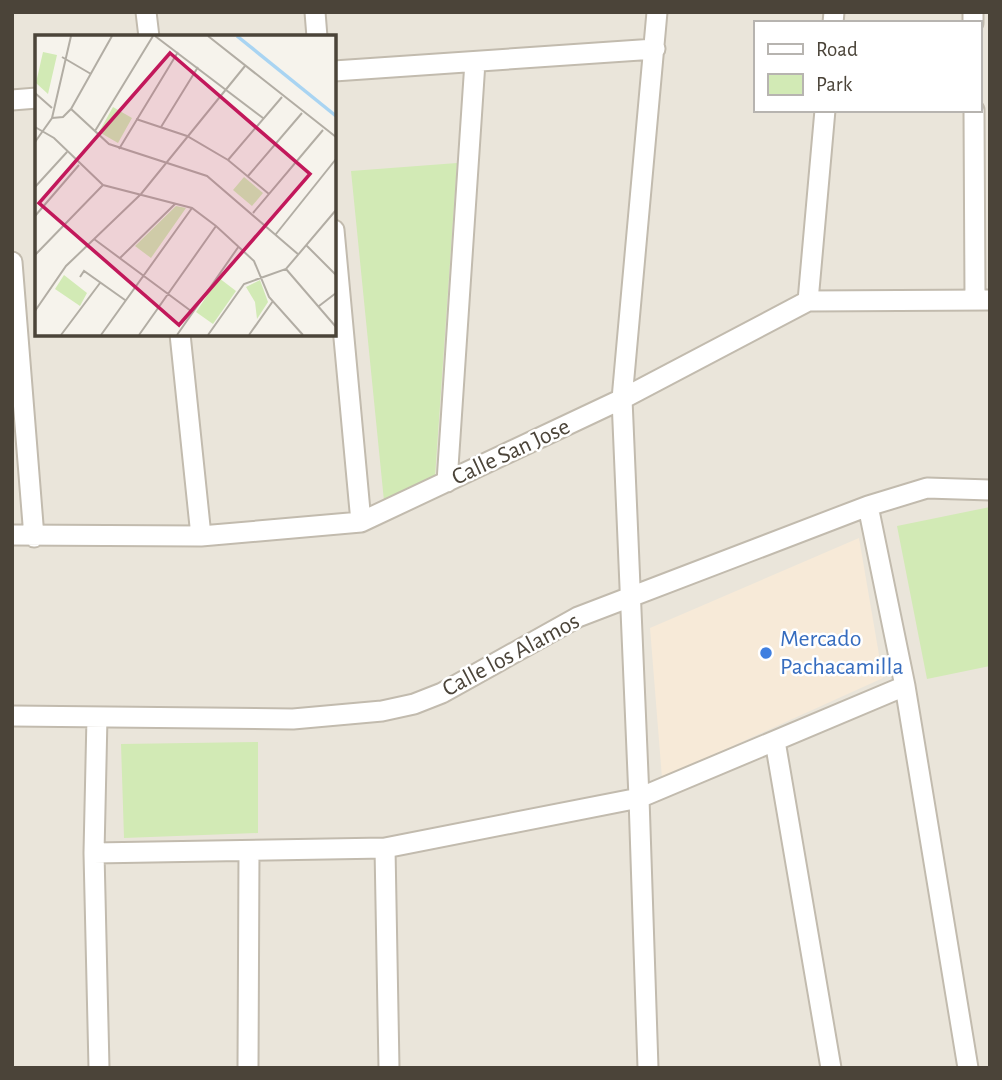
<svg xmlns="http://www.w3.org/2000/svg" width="1002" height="1080" viewBox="0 0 1002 1080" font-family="'Alegreya Sans',sans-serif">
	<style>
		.residential { fill: #eae5da; fill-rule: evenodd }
		.commercial { fill: #f7ead8 }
		.green { fill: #d2eab5 }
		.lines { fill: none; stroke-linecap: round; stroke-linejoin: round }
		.minor-casing { stroke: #c2bbae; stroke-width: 23 }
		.minor { stroke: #fff; stroke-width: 19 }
		.shop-dot { fill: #3f7fe0; stroke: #fff; stroke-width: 2.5 }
		.labels { text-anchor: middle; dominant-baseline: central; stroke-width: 5; stroke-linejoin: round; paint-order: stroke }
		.street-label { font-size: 24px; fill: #4b4439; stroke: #fff }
		.shop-label { font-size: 24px; fill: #366cbe; stroke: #fff; text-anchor: start }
		.inset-river { fill: none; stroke: #a9d4f2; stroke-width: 3.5 }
		.inset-road { fill: none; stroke: #b2ada4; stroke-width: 2 }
		.view { fill: #c2185b; fill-opacity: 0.15; stroke: #c2185b; stroke-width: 3.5 }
		.inset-edge { fill: none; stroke: #4b4439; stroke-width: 3.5 }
	</style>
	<rect width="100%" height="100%" fill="#f6f3ec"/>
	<path class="residential" d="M12,12h978v1056h-978zM755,23h224v87h-224zM37,37h297v297h-297z"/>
	<path class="commercial" d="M859,538l24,140 -221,100 -12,-150z"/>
	<path class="green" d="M457,163l-22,314 -51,24 -33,-330z
		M990,507v159l-63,13 -30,-153z
		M258,742v91l-134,5 -3,-94z"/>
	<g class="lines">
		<g class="minor-casing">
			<path id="minor" d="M146,12l3,25
				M315,12l2,25
				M973,12v11
				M833,23l1,-11
				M334,71l321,-22
				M12,100l25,-2
				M974,110l1,188
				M334,230l27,292
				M12,262l22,275
				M808,301l17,-191
				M180,334l21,202
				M447,482l28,-420
				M868,506l37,180 63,382
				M12,535l189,1 160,-14 261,-123 186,-98 182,-1
				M12,716l281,3 89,-8 32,-7 28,-11 136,-76 290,-111 59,-18 63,2
				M97,717l-3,136 5,215
				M775,741l56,327
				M385,848l4,220
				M94,853l291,-5 254,-50 266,-112
				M248,1068l1,-217
				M648,1068l-9,-270 -17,-399 35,-387"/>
		</g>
		<use href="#minor" class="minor"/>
	</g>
	<circle class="shop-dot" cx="766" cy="653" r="7"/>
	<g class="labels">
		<g class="street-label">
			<text transform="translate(511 452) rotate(-25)">Calle San Jose</text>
			<text transform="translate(511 655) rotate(-28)">Calle los Alamos</text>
		</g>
		<g class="shop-label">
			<text x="780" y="639">Mercado<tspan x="780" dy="28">Pachacamilla</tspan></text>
		</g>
	</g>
	<g transform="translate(35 35)">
		<rect width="301" height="301" fill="#f6f3ec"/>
		<path d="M8,17l14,3 -9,39 -12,-11zM78,72l19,11 -14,25 -19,-11zM209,142l19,16 -11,13 -19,-16zM141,171l10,2 -35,50 -16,-12zM29,240l23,18 -7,13 -25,-17zM184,243l17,13 -23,33 -17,-12zM225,245l8,22 -11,17 -2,-17 -9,-15z" fill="#d2eab5"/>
		<path class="inset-river" d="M202,1l99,80"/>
		<path class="inset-road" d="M120,1l108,82M173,1l128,101M27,22l29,17M0,58l17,15M36,74l41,-73M17,83l11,-1 8,-8 38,35 98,32 92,79M101,84l51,17 41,24 41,34M0,92l19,11 49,47 89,23 24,18 38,35 15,36 34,38M126,92l37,-60M60,96l58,-95M0,107l17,-24 19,-82M84,114l59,-97M193,125l54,-63M213,141l54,-63M0,152l32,-35M218,178l70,-83M0,181l44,-51M241,199l60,-75M59,204l97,72M271,210l30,30M0,220l68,-70M85,223l55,-54M251,234l50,58M45,242l4,-6 41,29M284,271l17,-13M0,276l31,-45 75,-72 104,-128M26,300l39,-52M66,300l91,-127M104,300l77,-109M142,300l62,-89M173,300l36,-51 42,-15 50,-59M214,300l24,-34"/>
		<path class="view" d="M135,18l140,121 -131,151 -140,-122z"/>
		<rect width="301" height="301" class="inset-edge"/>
	</g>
	<rect width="1002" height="1080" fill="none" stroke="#4b4439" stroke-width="28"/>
	<rect x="754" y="21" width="228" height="91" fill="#ffffff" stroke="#b7b4b0" stroke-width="2"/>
	<rect x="768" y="44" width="35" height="10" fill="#ffffff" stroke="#b7b4b0" stroke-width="2"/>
	<text x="816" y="56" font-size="21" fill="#4b4439">Road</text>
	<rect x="768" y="74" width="35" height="21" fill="#d2eab5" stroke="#b7b4b0" stroke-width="2"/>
	<text x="816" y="91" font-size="21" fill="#4b4439">Park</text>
</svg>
